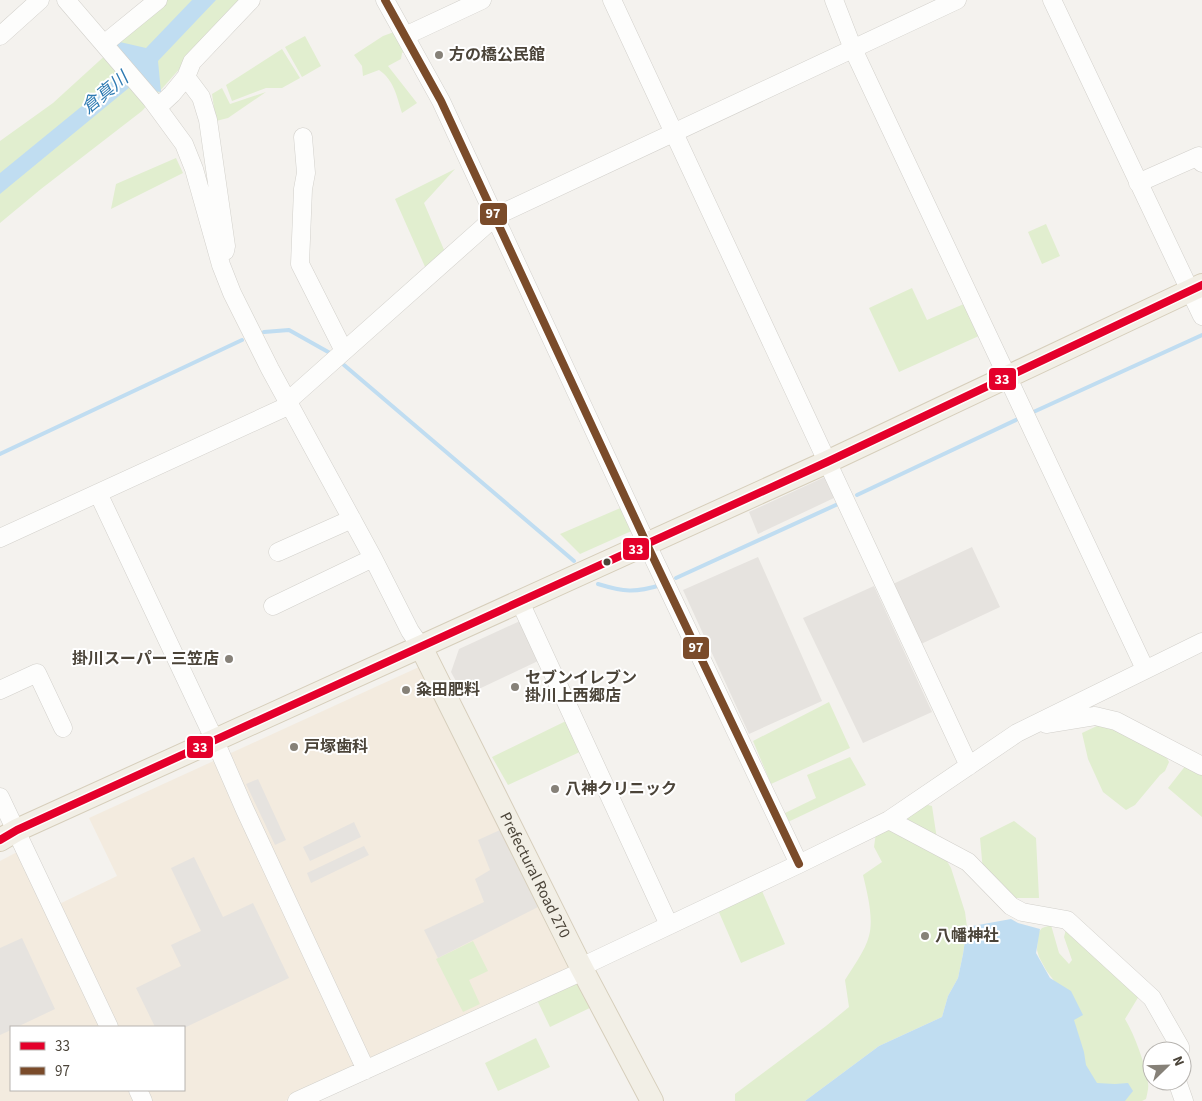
<svg xmlns="http://www.w3.org/2000/svg" width="1202" height="1101" viewBox="0 0 1202 1101" font-family="'Source Sans 3','Noto Sans JP',sans-serif">
	<style>
		.commercial { fill: #f3ebdf; fill-rule: evenodd }
		.green { fill: #e1eecf }
		.parking { fill: #e6e3df }
		.water { fill: #c0ddf1 }
		.lines { fill: none; stroke-linecap: round; stroke-linejoin: round }
		.stream { stroke: #c0ddf1; stroke-width: 4 }
		.minor-casing { stroke: #d2d0cb; stroke-width: 19 }
		.major-casing { stroke: #d6cebb; stroke-width: 24 }
		.minor { stroke: #fdfdfc; stroke-width: 18 }
		.major { stroke: #f2efe6; stroke-width: 22 }
		.bus-1-casing { stroke: #fff; stroke-width: 11 }
		.bus-2-casing { stroke: #fff; stroke-width: 11 }
		.bus-1 { stroke: #e4002b; stroke-width: 8 }
		.bus-2 { stroke: #7a4b2a; stroke-width: 8 }
		.poi-dot { fill: #868178; stroke: #fff; stroke-width: 2 }
		.bus-dot { fill: #4b4439; stroke: #fff; stroke-width: 2 }
		.labels { text-anchor: middle; dominant-baseline: central; stroke-width: 4; stroke-linejoin: round; paint-order: stroke }
		.poi-label { font-size: 16px; font-weight: bold; fill: #4b4439; stroke: #fff; text-anchor: start }
		.street-label { font-size: 16px; fill: #4b4439; stroke: #fff }
		.water-label { font-size: 18px; font-style: italic; fill: #2e7ab2; stroke: #fff }
		.line-badge { stroke: #fff; stroke-width: 2 }
		.badge-label { font-size: 14px; text-anchor: middle; font-weight: bold; fill: #fff }
	</style>
	<rect width="100%" height="100%" fill="#f4f2ee"/>
	<path class="commercial" d="M419,667l149,301 -283,133h-285v-240l21,-11 28,59 68,-33 -28,-58zM11,1027h173v63h-173z"/>
	<path class="green" d="M166,0h75l-99,111 -101,78 -41,34v-82l53,-38z
		M394,32l11,19 -3,2 -1,6 -13,7 29,37 -15,10c-5,-16 -8,-33 -23,-43l-16,6 -1,-10 -8,-11 29,-19z
		M305,36l16,30 -19,11 -17,-30z
		M282,49l18,29 -18,10h-16l-34,13 -6,-16z
		M222,88l8,16 36,-12 -38,26 -12,3 -4,-27z
		M176,158l7,15 -72,36 5,-25z
		M455,169l-31,34 21,49 -19,17 -31,-70z
		M1046,224l14,32 -18,8 -14,-32z
		M912,288l15,32 39,-17 15,32 -82,37 -30,-64z
		M625,506l11,23 -56,25 -20,-20z
		M829,702l21,46 -79,36 -18,-43z
		M568,720l14,31 -74,34 -16,-28z
		M1099,725l17,2 49,28 4,7 -4,9 -5,4 -25,30 -9,5 -23,-18 -15,-33 -6,-26z
		M850,757l16,28 -78,37 -5,-8 33,-16 -9,-23z
		M1190,760l12,5v52l-34,-29z
		M920,803l12,3 6,40 13,22 14,44 2,15 -4,27 -5,24 -10,18 -6,21 -63,29 -74,55h-70v-7l91,-68 23,-19 -4,-27c8,-13 20,-29 24,-44 5,-18 -2,-44 -6,-61l19,-13 -8,-15 3,-22z
		M1014,821l22,17 3,60h-25l-31,-27 -3,-33z
		M762,891l23,53 -44,19 -23,-53z
		M1051,925l8,28 10,11 3,-4 -8,-23 3,-12 72,71 -14,23c10,17 20,44 23,64 1,5 -1,11 -2,16l-4,2h-55l-26,-111 -15,-20 -7,-13 -2,-7 1,-17 4,-5z
		M473,941l15,30 -19,9 11,24 -17,8 -27,-53z
		M577,980l17,26 -44,21 -13,-27z
		M536,1038l14,29 -52,24 -13,-28z"/>
	<path class="parking" d="M827,476l9,21 -78,37 -9,-22z
		M972,547l28,60 -79,37 -28,-60z
		M758,557l64,144 -73,33 -66,-144z
		M874,586l58,126 -69,31 -60,-125z
		M520,621l18,40 -74,35 -13,-24 8,-23z
		M258,779l28,61 -11,5 -29,-61z
		M354,822l7,15 -51,24 -7,-14z
		M500,830l38,77 -100,51 -14,-28 60,-28 -9,-23 15,-9 -12,-30z
		M364,846l5,9 -58,28 -4,-10z
		M194,857l29,60 30,-14 36,75 -105,50 -29,-1 -19,-39 45,-22 -10,-21 30,-14 -30,-63z
		M22,938l33,71 -38,18h-6v3l-11,5v-87z"/>
	<path class="water" d="M192,0h24l-58,61 3,31 -7,-1 -37,-46 3,-3 26,6z
		M120,75l10,12 -130,107v-21z
		M1011,919l7,4 22,6 -4,24 14,25 21,13 12,24 -9,5 10,32 2,13 11,18 18,1 13,-1 5,8 -8,10h-320l74,-55 63,-29 6,-21 10,-18 5,-24 4,-27z"/>
	<g class="lines">
		<path class="stream" d="M264,332l25,-2 41,23
			M344,365l230,196
			M1029,414l173,-79
			M0,454l242,-114
			M857,495l163,-77
			M676,578l162,-74
			M598,584c26,8 37,9 63,1"/>
		<g class="minor-casing">
			<path id="minor" d="M66,0l85,99 33,45 10,25 27,96 11,28 38,76 103,189 37,73 11,16
				M385,0l56,101 210,452 148,311
				M612,0l357,766
				M834,0l19,49 292,620
				M1052,0l150,316
				M0,36l40,-36
				M405,36l77,-36
				M104,44l54,-44
				M186,77l15,20 7,23 18,126 -1,5
				M158,107l14,-13 14,-17 6,-15 59,-62
				M303,137l3,36 -3,16 -3,75 44,87
				M1138,183l61,-27 3,7
				M288,401l208,-185 461,-216
				M98,493l117,248 30,69 121,260
				M0,538l290,-133
				M278,552l74,-33
				M520,602l149,323
				M273,606l100,-48
				M0,690l37,-17 26,55
				M1046,724l49,-8 21,5 86,45
				M0,797l109,230
				M889,820l79,42 43,44 11,6 45,8 85,78 28,49v4
				M581,967l218,-103 90,-44 128,-87 185,-91
				M1177,1081l7,20
				M138,1090l5,11
				M297,1101l286,-130"/>
		</g>
		<g class="major-casing">
			<g id="major">
				<path id="s1" d="M421,647l160,320 71,134"/>
				<path d="M0,840l17,-10 810,-368 375,-177"/>
			</g>
		</g>
		<use href="#minor" class="minor"/>
		<use href="#major" class="major"/>
		<g class="bus-1-casing">
			<path id="bus-1" d="M0,840l17,-10 810,-368 375,-177"/>
		</g>
		<g class="bus-2-casing">
			<path id="bus-2" d="M385,0l56,101 210,452 148,311"/>
		</g>
		<use href="#bus-1" class="bus-1"/>
		<use href="#bus-2" class="bus-2"/>
	</g>
	<g class="poi-dot">
		<circle cx="439" cy="55" r="5"/>
		<circle cx="229" cy="659" r="5"/>
		<circle cx="515" cy="687" r="5"/>
		<circle cx="406" cy="690" r="5"/>
		<circle cx="294" cy="747" r="5"/>
		<circle cx="555" cy="789" r="5"/>
		<circle cx="925" cy="936" r="5"/>
	</g>
	<circle class="bus-dot" cx="607" cy="562" r="4.5"/>
	<g class="labels">
		<g class="poi-label">
			<text x="449" y="55">方の橋公民館</text>
			<text x="219" y="659" text-anchor="end">掛川スーパー 三笠店</text>
			<text x="525" y="678">セブンイレブン<tspan x="525" dy="18">掛川上西郷店</tspan></text>
			<text x="416" y="690">粂田肥料</text>
			<text x="304" y="747">戸塚歯科</text>
			<text x="565" y="789">八神クリニック</text>
			<text x="935" y="936">八幡神社</text>
		</g>
		<g class="street-label">
			<text stroke="none"><textPath href="#s1" startOffset="255">Prefectural Road 270</textPath></text>
		</g>
		<g class="water-label">
			<text transform="translate(105 93) rotate(-40)">倉真川</text>
		</g>
	</g>
	<g class="line-badge">
		<rect x="479" y="202" width="29" height="24" rx="5" fill="#7a4b2a"/>
		<rect x="988" y="367" width="29" height="24" rx="5" fill="#e4002b"/>
		<rect x="622" y="537" width="28" height="24" rx="5" fill="#e4002b"/>
		<rect x="682" y="636" width="28" height="24" rx="5" fill="#7a4b2a"/>
		<rect x="186" y="735" width="28" height="24" rx="5" fill="#e4002b"/>
	</g>
	<g class="badge-label">
		<text x="493" y="218">97</text>
		<text x="1002" y="384">33</text>
		<text x="636" y="554">33</text>
		<text x="696" y="652">97</text>
		<text x="200" y="752">33</text>
	</g>
	<rect x="10" y="1026" width="175" height="65" fill="#ffffff" stroke="#b7b4b0"/>
	<rect x="20" y="1042" width="25" height="8" fill="#e4002b" stroke="#b7b4b0"/>
	<text x="55" y="1051" font-size="15" fill="#4b4439">33</text>
	<rect x="20" y="1067" width="25" height="8" fill="#7a4b2a" stroke="#b7b4b0"/>
	<text x="55" y="1076" font-size="15" fill="#4b4439">97</text>
	<g transform="translate(1167 1066) rotate(67)"><circle r="24" fill="#ffffff" stroke="#b7b4b0"/>
	<path d="M0-4L9 19L0 12L-9 19Z" fill="#868178"/>
	<text y="-8" font-size="14" font-weight="bold" text-anchor="middle" fill="#4b4439">N</text>
	</g>
</svg>
